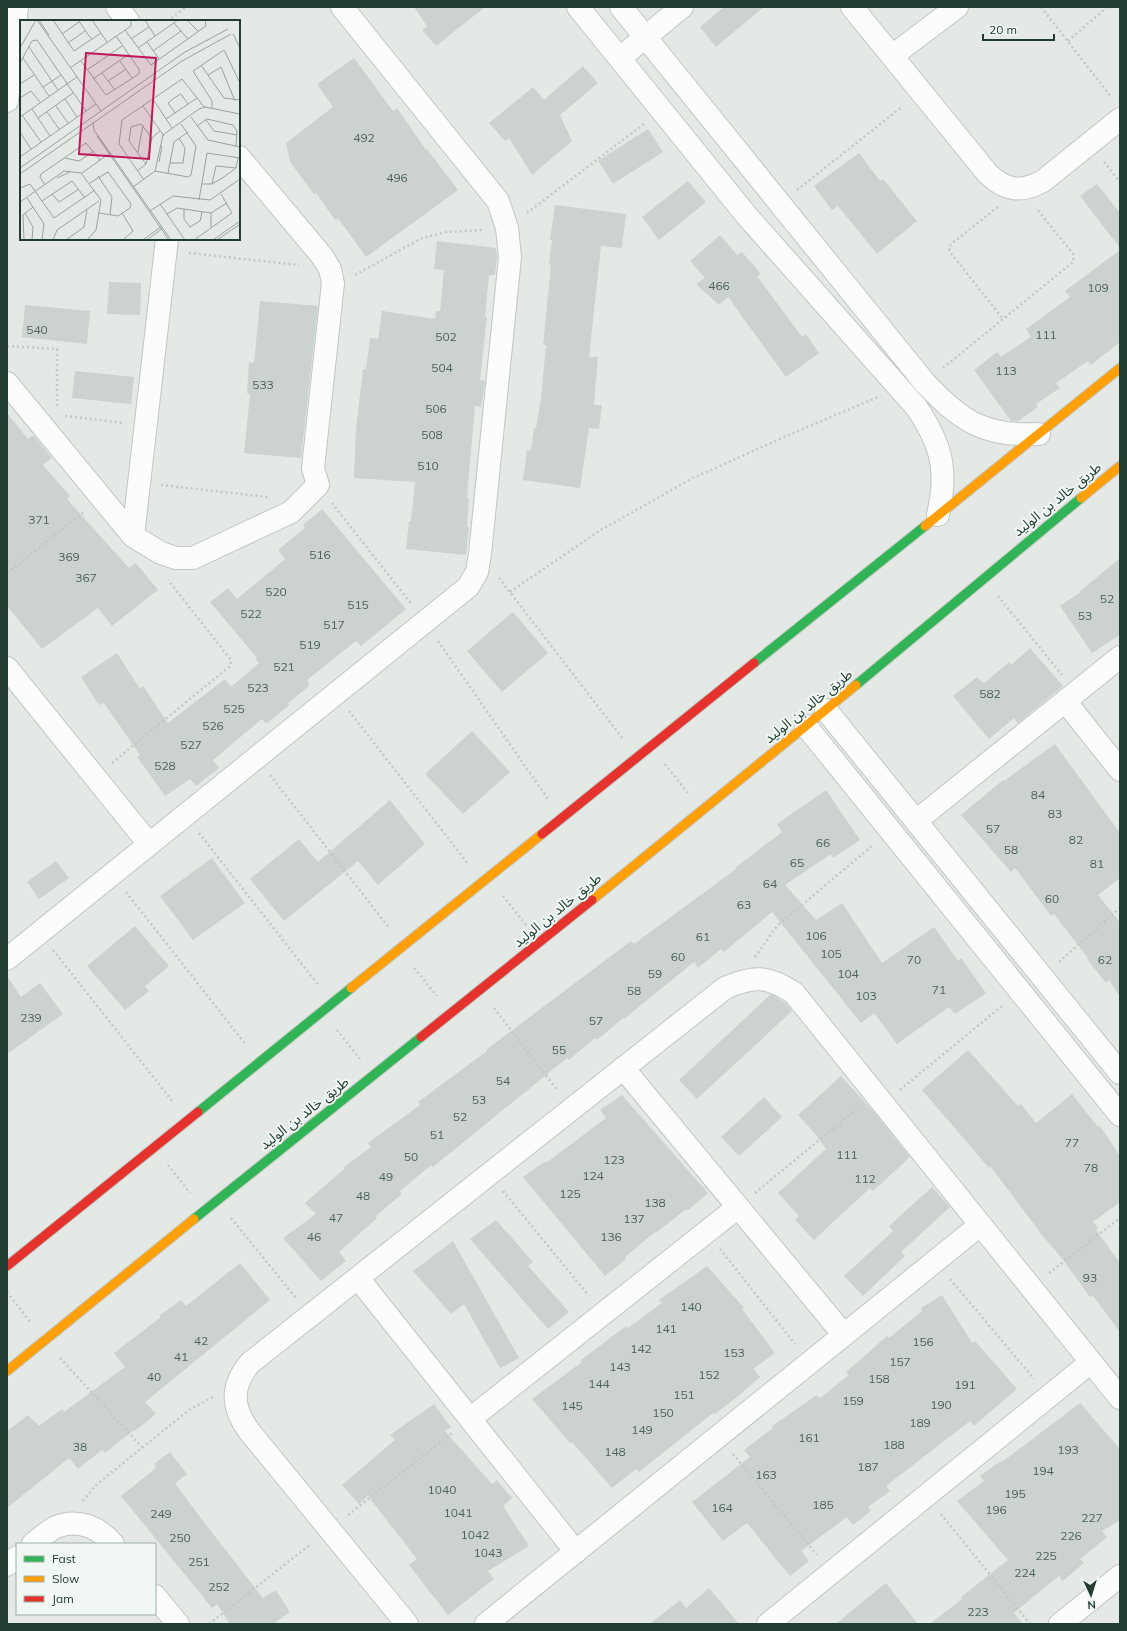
<svg xmlns="http://www.w3.org/2000/svg" width="1127" height="1631" viewBox="0 0 1127 1631" font-family="Mulish,'Noto Sans Arabic',sans-serif">
	<style>
		.building { fill: #ccd2cf }
		.lines { fill: none; stroke-linecap: round; stroke-linejoin: round }
		.street-casing { stroke: #c1c6c3; stroke-width: 24 }
		.fast-casing { stroke: #bfc7c3; stroke-width: 11 }
		.slow-casing { stroke: #bfc7c3; stroke-width: 11 }
		.jam-casing { stroke: #bfc7c3; stroke-width: 11 }
		.path { stroke: #c0c9c4; stroke-width: 2.5; stroke-dasharray: 2 3; stroke-linecap: butt }
		.street { stroke: #fbfcfb; stroke-width: 22 }
		.fast { stroke: #30b455; stroke-width: 9 }
		.slow { stroke: #ff9f0a; stroke-width: 9 }
		.jam { stroke: #e5322d; stroke-width: 9 }
		.labels { text-anchor: middle; dominant-baseline: central; stroke-width: 4; stroke-linejoin: round; paint-order: stroke }
		.number-label { font-size: 12px; fill: #4c635a }
		.street-label { font-size: 14px; fill: #213d32; stroke: #f1f8f4 }
		.inset-road { fill: none; stroke: #96a49e; stroke-width: 1 }
		.view { fill: #c2185b; fill-opacity: 0.15; stroke: #c2185b; stroke-width: 2 }
		.inset-edge { fill: none; stroke: #213d32; stroke-width: 2 }
	</style>
	<rect width="100%" height="100%" fill="#e4e9e6"/>
	<path class="building" d="M414,7h71l-49,39 -14,-16 5,-4z
		M724,7h40l-48,40 -16,-20z
		M354,58l39,53 4,-3 29,42 1,-1 31,41 -92,67 -28,-39 -3,2 -19,-27 -2,1 -24,-32 -4,-19 47,-36 -16,-23z
		M583,66l15,17 -38,32 12,26 -40,34 -23,-37 -4,3 -16,-18 44,-36 11,13z
		M648,129l15,23 -50,32 -15,-23z
		M859,153l21,28 3,-2 34,42 -40,33 -39,-48 -6,4 -18,-24z
		M688,181l18,21 -47,38 -17,-23z
		M1097,184l23,29v35l-40,-52z
		M555,205l71,9 -4,34 -21,-2 -12,111h9l-4,48h8l-3,24 -10,-1 -9,60 -57,-8 4,-30 4,1 3,-23h2l5,-30 5,-53h-3l8,-80 -2,-1 3,-24h-2z
		M720,235l17,20 5,-3 19,22 -4,2 45,61 4,-3 13,19 -33,24 -58,-80 -9,8 -23,-21 9,-6 -15,-17z
		M437,241l59,7 1,9 -2,18h-6l-4,42h2l-7,63 5,1 -4,26 -6,-1 -6,67 -2,25h2l-2,29h2l-3,28 -60,-6 3,-28h2l4,-39 -61,-4 2,-49 7,-60h3l4,-31 8,1 4,-28 53,8 1,-8h4l4,-41 -10,-1z
		M1120,250v92l-29,23 -3,-4 -32,22 4,5 -24,16 2,3 -20,14h-7l-37,-51 23,-18 4,5 30,-20 -5,-8 44,-32 -5,-6z
		M109,282l32,1 -1,32 -33,-1z
		M260,301l58,5 -17,152 -57,-5 6,-59 -3,-1 2,-31 5,1z
		M25,305l65,6 -3,33 -65,-7z
		M75,371l59,6 -3,27 -59,-6z
		M7,413l21,26 5,-4 19,23 -9,7 27,31 -3,3 62,69 7,-5 22,27 -46,36 -14,-18 -56,41 -35,-43z
		M322,509l84,100 -45,37 -5,-5 -49,39 3,5 -22,18 1,2 -23,19 -4,-5 -49,41 6,8 -23,18 -6,-7 -25,17 -28,-39 3,-2 -36,-52 -5,2 -18,-28 36,-24 23,36 3,-3 25,37 57,-44 6,8 28,-24 -4,-4 2,-1 -47,-56 18,-14 9,11 48,-40 -7,-9 27,-22 -2,-3z
		M1120,558v77l-28,18 -32,-47 21,-14 -1,-1z
		M513,612l35,41 -46,39 -35,-41z
		M1030,648l33,38 -45,37 -4,-5 -25,21 -36,-43 24,-19 7,6 25,-21 2,3z
		M472,731l38,41 -47,42 -38,-40z
		M1055,744l65,89v45l-22,17 22,27v75l-11,-17 -3,3 -19,-24 1,-1 -34,-44 -3,2 -36,-48 -4,4 -50,-57 42,-35 1,1z
		M826,790l34,50 -27,18 -2,-4 -46,31 31,35 26,-17 40,60 52,-36 24,34 3,-3 25,35 -31,21 -6,-7 -52,37 -23,-31 -13,10 -89,-111 -48,40 -3,-3 -23,19 -4,-6 -70,57 -1,-1 -26,22 -2,-2 -26,22 -2,-2 -134,109 -2,-2 -31,26 2,3 -26,22 1,2 -38,34 7,9 -25,20 -38,-43 33,-24 -11,-11 40,-35 -1,-1 27,-20 -3,-4 52,-38 -2,-3 69,-51 -1,-1 45,-34 100,-75 3,3 102,-75 -1,-1 47,-36 -5,-8z
		M390,800l35,44 -47,41 -20,-24 -74,60 -34,-42 49,-40 19,23z
		M212,858l33,45 -52,37 -33,-44z
		M56,861l13,17 -30,21 -12,-17z
		M135,926l34,40 -24,20 4,5 -24,19 -38,-44z
		M7,976l14,21 19,-14 23,31 -56,40z
		M771,994l15,9 6,8 -95,88 -18,-19z
		M968,1050l50,56 3,-2 15,19 36,-29 26,33 2,-1 20,30v46l-27,20 5,6 -2,2 24,33v69l-27,-36 -3,1 -29,-40 -19,-22 -51,-68 -2,1 -67,-78z
		M841,1076l32,35 37,46 -37,34 -3,-3 -56,52 -19,-20 4,-4 -21,-23 48,-44 -10,-14 -18,-20z
		M622,1095l86,98 -21,18 -1,-2 -30,24 -1,-1 -30,25 1,2 -21,17 -82,-99 21,-15 2,1 60,-45 -6,-8z
		M764,1097l18,20 -43,39 -18,-19z
		M932,1187l18,20 -49,45 4,4 -42,40 -19,-20 49,-45 -4,-5z
		M496,1220l37,42 -5,4 41,46 -21,17 -78,-90z
		M453,1241l66,117 -19,10 -36,-64 -13,10 -38,-43z
		M240,1263l30,37 -125,102 11,12 -21,17 -1,-1 -29,23 -3,-3 -24,19 -9,-11 -62,50v-77l21,-16 11,11 23,-17 2,3 61,-45 -11,-14 47,-36 -2,-1 22,-16 5,6z
		M707,1266l37,42 -2,1 33,44 -22,16 7,8 -24,21 -21,16 -2,-1 -74,59 -3,-3 -24,19 -40,-46 -2,1 -38,-44 50,-37 -1,-2 45,-34 2,2 34,-25 -3,-3z
		M942,1295l30,48 3,-2 42,48 -43,37 -4,-5 -84,65 4,5 -22,16 3,4 -18,14 -6,-8 -46,34 8,10 -19,15 -43,-53 -24,18 -31,-39 58,-45 -6,-7 29,-22 -1,-2 45,-31 3,3 29,-23 -3,-3 23,-20 18,-16 2,2 33,-27 -1,-3z
		M1080,1403l40,46v71l-18,11 5,6 -27,22 4,4 -21,18 -4,-5 -45,37 9,11h-93l32,-25 -1,-2 47,-37 -51,-59 27,-20 -4,-5 21,-15 1,1z
		M434,1404l17,23 -6,4 47,53 5,-4 15,18 -9,8 26,40 -41,25 6,8 -46,36 -39,-50 8,-6 -49,-63 -9,8 -17,-19 53,-45 -5,-5z
		M170,1452l17,22 -12,9 25,34 63,81 13,-8 14,22 -17,12h-43l-13,-20 -5,4 -91,-112 35,-28 -2,-4z
		M886,1583l32,41h-82l25,-21z
		M709,1588l30,36h-89l30,-24 6,8z"/>
	<g class="lines">
		<g class="street-casing">
			<path id="street" d="M117,7l11,14
				M578,7l169,209 170,192c25,38 31,62 21,107
				M621,7l304,376c36,38 59,54 114,51
				M852,7l136,167c18,17 33,19 55,7l77,-62
				M892,56l65,-49
				M620,58l62,-51
				M7,101l10,-94
				M7,383l126,153 28,17 15,5h17l98,-46 27,-27 -5,-17 20,-185 -3,-14 -8,-13 -83,-99
				M133,536l34,-297
				M7,668l142,176
				M1065,701l55,69
				M826,710l294,363
				M806,726l314,389
				M916,821l204,-164
				M7,959l461,-372 9,-15 3,-18 30,-297 -3,-29 -9,-27 -156,-194
				M623,1068l221,267
				M358,1278l218,274
				M470,1419l268,-212
				M33,1544c7,-6 15,-13 23,-17 21,-9 43,0 57,17
				M7,1565l10,-8
				M155,1596l23,28
				M407,1624l-158,-193c-17,-24 -19,-44 1,-68l475,-375c29,-13 43,-12 69,5l326,405
				M486,1624l494,-399
				M768,1624l323,-262
				M1060,1624l60,-48"/>
		</g>
		<g class="fast-casing">
			<path id="fast" d="M754,663l171,-137
				M856,685l225,-187
				M198,1112l153,-124
				M194,1219l227,-182"/>
		</g>
		<g class="slow-casing">
			<path id="slow" d="M1081,498l39,-32
				M925,526l195,-158
				M592,900l264,-215
				M351,988l191,-154
				M7,1371l187,-152"/>
		</g>
		<g class="jam-casing">
			<path id="jam" d="M542,834l212,-171
				M421,1037l171,-137
				M7,1266l191,-154"/>
		</g>
		<path class="path" d="M1041,7l71,91
			M167,21l19,-14
			M1068,41l39,-34
			M1104,162l16,20
			M797,190l106,-84
			M998,207l-47,37 -2,4 1,4 53,67
			M527,213l117,-89
			M189,253l110,12
			M355,275l67,-37 24,-6 37,-2
			M7,346l50,3v57
			M943,368l130,-106 1,-7 -38,-47
			M65,416l59,7
			M161,485l107,12
			M332,503l80,102
			M7,573l77,-61
			M499,578l124,161
			M510,592l89,-61 94,-53 98,-44 87,-37
			M998,596l64,79
			M438,641l110,158
			M349,711l120,154
			M112,763l117,-96 2,-3v-4l-63,-80
			M665,764l23,29
			M270,775l120,154
			M199,833l120,153
			M126,892l120,153
			M503,896l23,29
			M53,950l120,152
			M755,957l22,-31 96,-81
			M1059,962l61,-54
			M414,968l23,28
			M494,1008l64,83
			M337,1030l23,29
			M900,1090l103,-85
			M168,1165l22,28
			M503,1191l86,105
			M755,1193l103,-85
			M231,1218l65,80
			M720,1249l75,95
			M1049,1273l71,-55
			M950,1279l84,100
			M7,1292l23,30
			M60,1358l82,89
			M733,1454l84,101
			M83,1501l13,-16 93,-75 24,-13
			M941,1514l89,110
			M348,1515l104,-82
			M209,1624l102,-80"/>
		<use href="#street" class="street"/>
		<use href="#fast" class="fast"/>
		<use href="#slow" class="slow"/>
		<use href="#jam" class="jam"/>
	</g>
	<g class="labels">
		<g class="number-label">
			<text x="364" y="137">492</text>
			<text x="397" y="177">496</text>
			<text x="719" y="285">466</text>
			<text x="1098" y="287">109</text>
			<text x="37" y="329">540</text>
			<text x="1046" y="334">111</text>
			<text x="446" y="336">502</text>
			<text x="442" y="367">504</text>
			<text x="1006" y="370">113</text>
			<text x="263" y="384">533</text>
			<text x="436" y="408">506</text>
			<text x="432" y="434">508</text>
			<text x="428" y="465">510</text>
			<text x="39" y="519">371</text>
			<text x="320" y="554">516</text>
			<text x="69" y="556">369</text>
			<text x="86" y="577">367</text>
			<text x="276" y="591">520</text>
			<text x="1107" y="598">52</text>
			<text x="358" y="604">515</text>
			<text x="251" y="613">522</text>
			<text x="1085" y="615">53</text>
			<text x="334" y="624">517</text>
			<text x="310" y="644">519</text>
			<text x="284" y="666">521</text>
			<text x="258" y="687">523</text>
			<text x="990" y="693">582</text>
			<text x="234" y="708">525</text>
			<text x="213" y="725">526</text>
			<text x="191" y="744">527</text>
			<text x="165" y="765">528</text>
			<text x="1038" y="794">84</text>
			<text x="1055" y="813">83</text>
			<text x="993" y="828">57</text>
			<text x="1076" y="839">82</text>
			<text x="823" y="842">66</text>
			<text x="1011" y="849">58</text>
			<text x="797" y="862">65</text>
			<text x="1097" y="863">81</text>
			<text x="770" y="883">64</text>
			<text x="1052" y="898">60</text>
			<text x="744" y="904">63</text>
			<text x="816" y="935">106</text>
			<text x="703" y="936">61</text>
			<text x="831" y="953">105</text>
			<text x="678" y="956">60</text>
			<text x="914" y="959">70</text>
			<text x="1105" y="959">62</text>
			<text x="655" y="973">59</text>
			<text x="848" y="973">104</text>
			<text x="939" y="989">71</text>
			<text x="634" y="990">58</text>
			<text x="866" y="995">103</text>
			<text x="31" y="1017">239</text>
			<text x="596" y="1020">57</text>
			<text x="559" y="1049">55</text>
			<text x="503" y="1080">54</text>
			<text x="479" y="1099">53</text>
			<text x="460" y="1116">52</text>
			<text x="437" y="1134">51</text>
			<text x="1072" y="1142">77</text>
			<text x="847" y="1154">111</text>
			<text x="411" y="1156">50</text>
			<text x="614" y="1159">123</text>
			<text x="1091" y="1167">78</text>
			<text x="593" y="1175">124</text>
			<text x="386" y="1176">49</text>
			<text x="865" y="1178">112</text>
			<text x="570" y="1193">125</text>
			<text x="363" y="1195">48</text>
			<text x="655" y="1202">138</text>
			<text x="336" y="1217">47</text>
			<text x="634" y="1218">137</text>
			<text x="314" y="1236">46</text>
			<text x="611" y="1236">136</text>
			<text x="1090" y="1277">93</text>
			<text x="691" y="1306">140</text>
			<text x="666" y="1328">141</text>
			<text x="201" y="1340">42</text>
			<text x="923" y="1341">156</text>
			<text x="641" y="1348">142</text>
			<text x="734" y="1352">153</text>
			<text x="181" y="1356">41</text>
			<text x="900" y="1361">157</text>
			<text x="620" y="1366">143</text>
			<text x="709" y="1374">152</text>
			<text x="154" y="1376">40</text>
			<text x="879" y="1378">158</text>
			<text x="599" y="1383">144</text>
			<text x="965" y="1384">191</text>
			<text x="684" y="1394">151</text>
			<text x="853" y="1400">159</text>
			<text x="941" y="1404">190</text>
			<text x="572" y="1405">145</text>
			<text x="663" y="1412">150</text>
			<text x="920" y="1422">189</text>
			<text x="642" y="1429">149</text>
			<text x="809" y="1437">161</text>
			<text x="894" y="1444">188</text>
			<text x="80" y="1446">38</text>
			<text x="1068" y="1449">193</text>
			<text x="615" y="1451">148</text>
			<text x="868" y="1466">187</text>
			<text x="1043" y="1470">194</text>
			<text x="766" y="1474">163</text>
			<text x="442" y="1489">1040</text>
			<text x="1015" y="1493">195</text>
			<text x="823" y="1504">185</text>
			<text x="722" y="1507">164</text>
			<text x="996" y="1509">196</text>
			<text x="458" y="1512">1041</text>
			<text x="161" y="1513">249</text>
			<text x="1092" y="1517">227</text>
			<text x="475" y="1534">1042</text>
			<text x="1071" y="1535">226</text>
			<text x="180" y="1537">250</text>
			<text x="488" y="1552">1043</text>
			<text x="1046" y="1555">225</text>
			<text x="199" y="1561">251</text>
			<text x="1025" y="1572">224</text>
			<text x="219" y="1586">252</text>
			<text x="978" y="1611">223</text>
		</g>
		<g class="street-label">
			<text transform="translate(1057 499) rotate(-39)">طريق خالد بن الوليد</text>
			<text transform="translate(808 706) rotate(-39)">طريق خالد بن الوليد</text>
			<text transform="translate(557 910) rotate(-39)">طريق خالد بن الوليد</text>
			<text transform="translate(304 1113) rotate(-38)">طريق خالد بن الوليد</text>
		</g>
	</g>
	<g transform="translate(20 20)">
		<rect width="220" height="220" fill="#e4e9e6"/>
		<path class="inset-road" d="M17,0l64,91M19,0l10,15M33,0l21,31 27,-18M58,0l14,20M72,0l15,22M125,0l10,16M167,0l12,12M154,3l14,16M105,10l26,35 55,-39 -1,-6M42,14l17,-12M213,14l7,14M111,19l18,-12M127,22l12,17M48,23l17,-12M9,27l29,43M0,28l16,-28M118,28l40,-28M133,31l28,-20M3,38l26,38M61,41l25,34 33,-21v-5l-23,-33M100,41l12,17M0,43l12,-22 5,-1 49,71M181,45l23,33 16,2M50,48l61,-42v-6M67,50l35,-24M82,53l13,17M188,55l13,-8 14,34M73,59l36,-25M88,61l18,-12M0,64l14,-9M23,67l18,-12M0,78l11,-7 9,11M45,79l12,18M133,79l19,29M36,86l12,17M123,86l21,30M192,88v-7l-19,-30 31,-21 16,33M12,89l18,27M27,92l12,17M155,93l-7,-10 6,-5 7,-4 7,10M2,95l19,27M0,97l57,-40M171,97l17,23 32,7M18,98l35,-25M146,99l31,-21M186,100l8,11 23,4M73,103l1,7 77,110M177,106l10,-7 26,6 4,6 -1,15M0,112l11,17M77,116l72,104M118,132l5,-27M0,137l76,-53M45,138l14,3 15,-10M139,142l3,-16M150,143h13l2,-15 -6,-10M126,144l-17,-23 2,-14 10,-3 11,14M0,148l165,-116 43,-23M117,151l9,-7 6,-26 8,-7M135,151l33,6 3,-2 5,-29 -15,-22M62,153l28,-20M148,153l6,-31 14,-10M0,154l162,-113 49,-27M78,156l14,21 -2,18M37,158l13,-6M124,160l-25,-36 3,-24 60,-41 23,29M70,163l18,-11 23,32 -1,4 -12,8 -19,-3M181,164h11l12,-7 12,-9 2,-10M192,164l4,-18 20,2M25,165l-5,-8 1,-3 45,-31 14,17M113,167l22,-16 8,-36 36,-26 6,-2 35,7M0,168l10,-4 24,34 41,-28M32,174l7,8 20,-13M7,178l17,26 -2,16M179,180l8,-47 33,5M22,181l30,-20 13,17M0,182l44,-31 17,2 20,27 -5,30 -9,10M140,184l25,36M164,189v10l6,8 10,-6 2,-9M130,191l23,-15 37,4 30,-21M5,193l8,14 -1,13M102,193l11,18 -10,9M191,193v14M147,194l10,-6 34,5 16,-10M4,220l-1,-25 10,-8M33,220l4,-10 42,-29M46,220l18,-13 3,-17M123,220l19,-14M127,220l16,-12M174,220l38,-27 -11,-19M193,220l27,-19M197,220l23,-16"/>
		<path class="view" d="M66,33l70,5 -7,101 -70,-5z"/>
		<rect width="220" height="220" class="inset-edge"/>
	</g>
	<rect width="1127" height="1631" fill="none" stroke="#213d32" stroke-width="16"/>
	<rect x="16" y="1543" width="140" height="72" fill="#f1f8f4" stroke="#9eada6"/>
	<rect x="24" y="1556" width="20" height="6" fill="#30b455" stroke="#9eada6"/>
	<text x="52" y="1563" font-size="12" fill="#213d32">Fast</text>
	<rect x="24" y="1576" width="20" height="6" fill="#ff9f0a" stroke="#9eada6"/>
	<text x="52" y="1583" font-size="12" fill="#213d32">Slow</text>
	<rect x="24" y="1596" width="20" height="6" fill="#e5322d" stroke="#9eada6"/>
	<text x="52" y="1603" font-size="12" fill="#213d32">Jam</text>
	<g transform="translate(1091 1595) rotate(176)" stroke="#f1f8f4" stroke-width="3" paint-order="stroke">
	<path d="M0-3L7 15L0 10L-7 15Z" fill="#213d32"/>
	<text y="-6" font-size="11" font-weight="bold" text-anchor="middle" fill="#213d32">N</text>
	</g>
	<path d="M983 34v6h71v-6" fill="none" stroke="#213d32" stroke-width="2"/>
	<text x="989" y="34" font-size="12" fill="#213d32" stroke="#f1f8f4" stroke-width="3" paint-order="stroke">20 m</text>
</svg>
